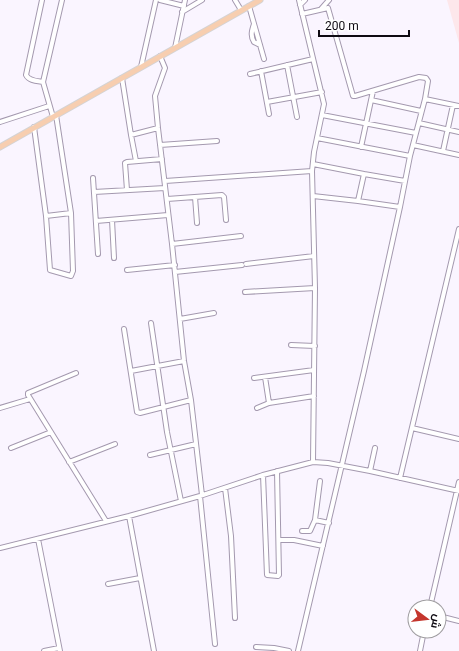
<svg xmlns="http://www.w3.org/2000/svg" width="459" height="651" viewBox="0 0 459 651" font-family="Roboto,Cairo,sans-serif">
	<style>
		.industrial { fill: #fde7eb }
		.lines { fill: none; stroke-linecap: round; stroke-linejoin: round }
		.minor-casing { stroke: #a499af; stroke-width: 6 }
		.major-casing { stroke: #d4d3d4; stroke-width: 7 }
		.minor { stroke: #fff; stroke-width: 4 }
		.major { stroke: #f7ceb0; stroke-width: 5 }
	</style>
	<rect width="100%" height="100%" fill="#faf5ff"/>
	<path class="industrial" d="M447,0h12v43z"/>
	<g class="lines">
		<g class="minor-casing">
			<path id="minor" d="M42,0l-16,75c3,6 11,6 17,7l10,35
				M160,0l24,6
				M235,0l6,10
				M299,0l25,104 -10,48 -2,19 3,117 -2,174
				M300,5l5,-5
				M249,6l15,53
				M321,9l8,-9
				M182,12l20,-12
				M302,14l26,-6 25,88h2l64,-19 7,1 2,3 -3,18 -15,57 -10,51
				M254,24c-2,6 -4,12 0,18l6,3
				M175,48l10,-48
				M160,56l5,12 -10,28 3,32 14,116 12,117 7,39 11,95
				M287,65l10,52
				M141,67l15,-67
				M261,71l8,43
				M250,74l63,-15
				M122,78l9,57
				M43,82l19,-82
				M425,99l34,7
				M371,100l50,11
				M267,102l55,-10
				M322,115l94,18
				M0,122l49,-16
				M419,123l40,9
				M34,127l12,89 4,54 21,6 2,-5 -2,-58 -15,-98
				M317,138l93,18
				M160,145l57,-4
				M413,145l46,10
				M361,147l12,-56
				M443,151l10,-46
				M136,161l-5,-26 27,-7
				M313,164l51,10
				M93,178l5,76
				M165,181l147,-10
				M127,190l-2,-27 2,-1 35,-3
				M94,192l71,-4
				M313,196l45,5
				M195,197l2,26
				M167,199l55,-4 2,2 2,23
				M46,216l25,-3
				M112,220l2,38
				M96,221l72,-6
				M172,244l69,-8
				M246,264l68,-8
				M127,270l48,-5
				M175,272l67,-7
				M245,292l70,-4
				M180,319l34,-6
				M151,323l16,109 14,69
				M124,329l13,83 3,1 51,-13
				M291,345l24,1
				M131,371l53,-10
				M76,373l-48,20v2l78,126
				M265,377l4,26 45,-7
				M254,378l60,-8
				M0,408l30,-9
				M257,408l12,-5
				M412,428l47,11
				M11,448l40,-16
				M150,455l46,-11
				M69,462l46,-18
				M370,471l5,-23
				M263,475l4,100 11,1 1,-1 -2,-104
				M400,478l59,-249
				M320,481l-5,39 14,3
				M225,488l6,48 4,82
				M200,496l15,148
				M129,516l25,135
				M302,531h8l5,-11
				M38,539l22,112
				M279,540h15l29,6
				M0,548l129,-32 71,-20 63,-21 50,-13 15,1 42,8 89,20
				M108,584l32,-6
				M430,607l29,-125
				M439,616l20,5
				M256,647l18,1 15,3
				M44,651l15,-3
				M298,651l66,-280 36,-164 -42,-6 6,-27 41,7
				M420,651l4,-20"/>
		</g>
		<g class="major-casing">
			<path id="major" d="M0,147l260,-147"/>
		</g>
		<use href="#minor" class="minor"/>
		<use href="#major" class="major"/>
	</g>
	<g transform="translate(427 619) rotate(105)"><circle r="19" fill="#ffffff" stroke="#9f9da0"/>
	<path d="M0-3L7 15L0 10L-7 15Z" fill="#c4362d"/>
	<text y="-6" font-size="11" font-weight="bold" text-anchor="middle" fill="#0e0a12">ش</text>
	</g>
	<path d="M319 30v6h90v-6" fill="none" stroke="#0e0a12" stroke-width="2"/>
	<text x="325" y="30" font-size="12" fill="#0e0a12" stroke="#ffffff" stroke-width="3" paint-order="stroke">200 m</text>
</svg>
